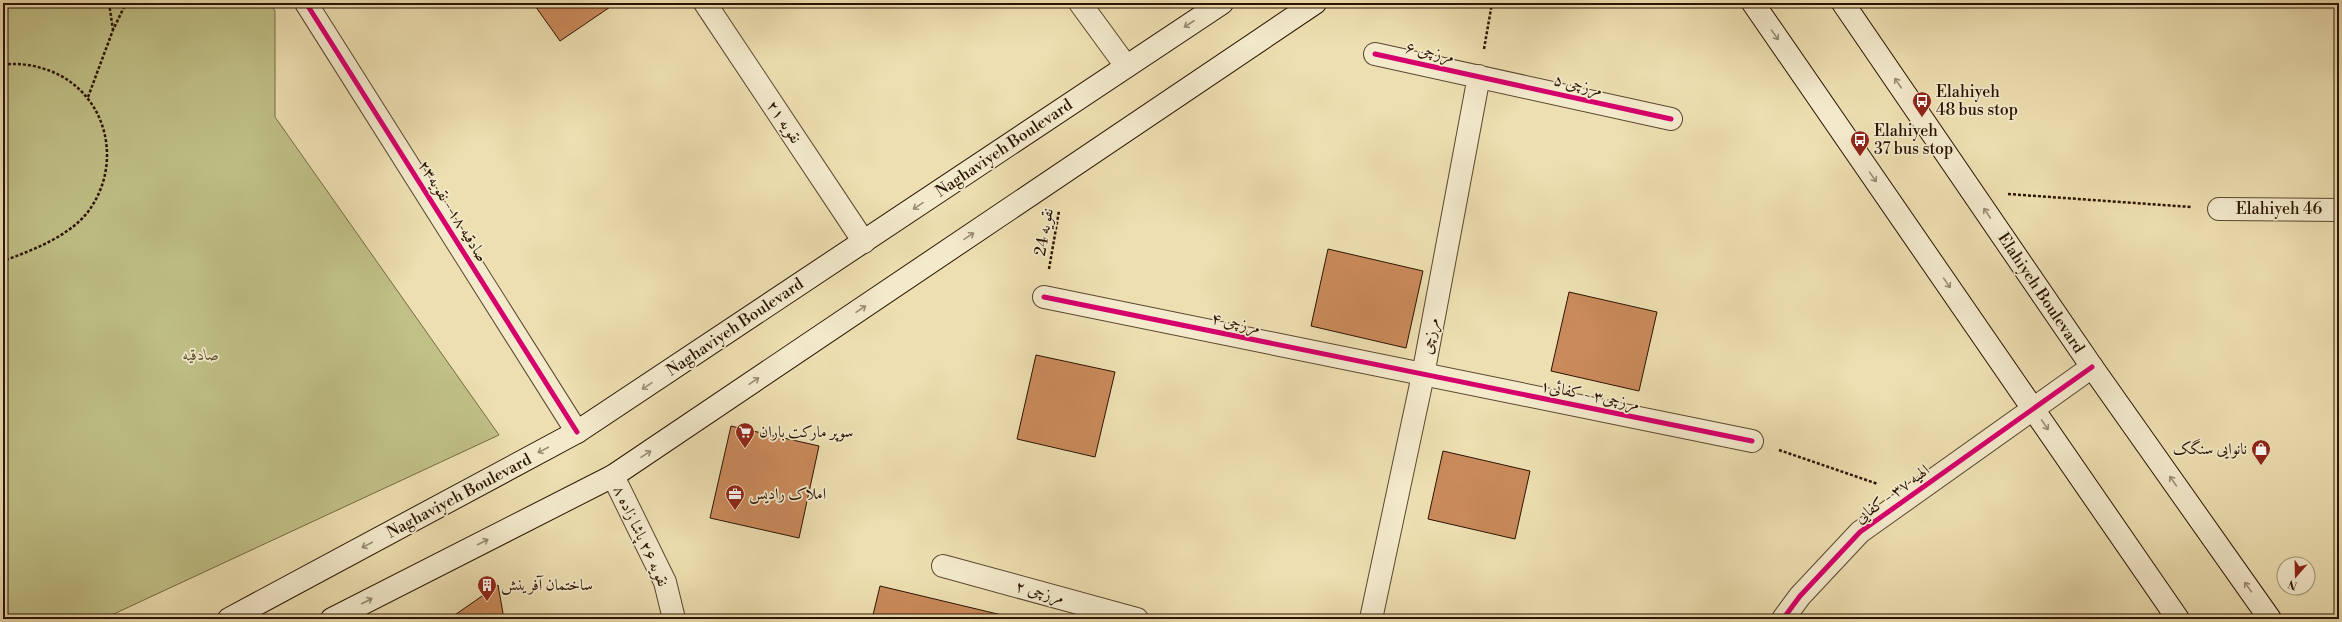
<svg xmlns="http://www.w3.org/2000/svg" width="2342" height="622" viewBox="0 0 2342 622" font-family="'Libre Bodoni',Amiri,serif">
	<style>
		.green { fill: #c0c087; stroke: #766a44 }
		.building { fill: #ca8a5b; stroke: #2b1302 }
		.lines { fill: none; stroke-linecap: round; stroke-linejoin: round }
		.street-casing { stroke: #5c462e; stroke-width: 24 }
		.secondary-casing { stroke: #2b1302; stroke-width: 24 }
		.path { stroke: #2b1302; stroke-width: 2.5; stroke-dasharray: 3 2; stroke-linecap: butt }
		.street { stroke: #f3eacc; stroke-width: 22 }
		.secondary { stroke: #f3eacc; stroke-width: 22 }
		.cycleway-casing { stroke: #f3eacc; stroke-width: 8 }
		.cycleway { stroke: #d6006c; stroke-width: 5 }
		.oneway { stroke: #998971 }
		.labels { text-anchor: middle; dominant-baseline: central; stroke-width: 3.5; stroke-linejoin: round; paint-order: stroke }
		.street-label { font-size: 16px; fill: #2b1302; stroke: #f3eacc }
		.poi-label { font-size: 16px; fill: #2b1302; stroke: #f3eacc; text-anchor: start }
		.park-label { font-size: 16px; font-style: italic; fill: #5f5031; stroke: #f3eacc }
	</style>
	<rect width="100%" height="100%" fill="#eddfb1"/>
	<filter id="stains"><feTurbulence type="fractalNoise" baseFrequency=".005" numOctaves="4"/><feColorMatrix values="0 0 0 0 .2 0 0 0 0 .09 0 0 0 0 .02 0 0 0 .5 -.17"/></filter>
	<radialGradient id="worn" r=".72"><stop offset=".6" stop-color="#630" stop-opacity="0"/><stop offset="1" stop-color="#630" stop-opacity=".3"/></radialGradient>
	<path class="green" d="M3,3h267l5,8v106l224,318 -396,184h-100z"/>
	<path class="building" d="M533,3h83l-56,38z
		M1328,249l95,22 -17,77 -95,-22z
		M1569,292l88,20 -18,79 -88,-20z
		M1036,355l79,17 -20,85 -78,-18z
		M731,426l88,20 -20,92 -89,-20z
		M1443,451l87,20 -15,68 -87,-20z
		M498,585l6,34h-55z
		M880,586l126,30v3h-134z"/>
	<g class="lines">
		<g class="street-casing">
			<path id="street" d="M306,3l271,429
				M705,3l159,239
				M1080,3l46,63
				M1375,54l296,65
				M2219,209l120,1
				M1044,297l708,144
				M613,476l52,106 9,37
				M943,566l194,53
				M1371,619l52,-244 56,-299
				M1783,619l17,-23 60,-64 232,-165"/>
		</g>
		<g class="secondary-casing">
			<path id="secondary" d="M1753,3l425,616
				M1843,3l249,364 178,252
				M229,619l348,-187 645,-429
				M332,619l281,-143 702,-473"/>
		</g>
		<path class="path" d="M109,3l4,27
			M1484,49l8,-46
			M3,65c17,-3 35,1 50,7 53,23 69,87 39,134 -18,29 -59,44 -89,55
			M88,97l25,-67 13,-27
			M2008,194l183,13
			M1049,269l10,-58
			M1779,450l99,34"/>
		<use href="#street" class="street"/>
		<use href="#secondary" class="secondary"/>
		<g class="cycleway-casing">
			<path id="cycleway" d="M306,3l271,429
				M1375,54l296,65
				M1044,297l708,144
				M1783,619l17,-23 60,-64 232,-165"/>
		</g>
		<use href="#cycleway" class="cycleway"/>
	</g>
	<defs><path id="oneway-shaft" d="M-6 0H5M1.5-3L5.5 0L1.5 3" fill="none" stroke-width="1.6" stroke-linecap="round" stroke-linejoin="round"/></defs>
	<g class="oneway">
		<use href="#oneway-shaft" transform="translate(1189 24) rotate(147)"/>
		<use href="#oneway-shaft" transform="translate(1775 35) rotate(55)"/>
		<use href="#oneway-shaft" transform="translate(1898 83) rotate(-124)"/>
		<use href="#oneway-shaft" transform="translate(1873 177) rotate(55)"/>
		<use href="#oneway-shaft" transform="translate(918 206) rotate(146)"/>
		<use href="#oneway-shaft" transform="translate(1987 213) rotate(-124)"/>
		<use href="#oneway-shaft" transform="translate(969 236) rotate(-34)"/>
		<use href="#oneway-shaft" transform="translate(1947 283) rotate(55)"/>
		<use href="#oneway-shaft" transform="translate(861 309) rotate(-34)"/>
		<use href="#oneway-shaft" transform="translate(754 381) rotate(-34)"/>
		<use href="#oneway-shaft" transform="translate(647 386) rotate(146)"/>
		<use href="#oneway-shaft" transform="translate(2045 425) rotate(56)"/>
		<use href="#oneway-shaft" transform="translate(543 450) rotate(152)"/>
		<use href="#oneway-shaft" transform="translate(646 454) rotate(-34)"/>
		<use href="#oneway-shaft" transform="translate(2173 481) rotate(-125)"/>
		<use href="#oneway-shaft" transform="translate(483 542) rotate(-27)"/>
		<use href="#oneway-shaft" transform="translate(367 545) rotate(152)"/>
		<use href="#oneway-shaft" transform="translate(2248 587) rotate(-125)"/>
		<use href="#oneway-shaft" transform="translate(367 601) rotate(-27)"/>
	</g>
	<defs>
		<g id="bus-pin" transform="scale(1)"><path d="M0 17L-7.5 6A9.5 9.5 0 1 1 7.5 6Z" fill="#8f2418" stroke="#f3eacc"/><path d="M-5-6H5V4H4V6H2V4H-2V6H-4V4H-5ZM-3.5-4V0h7V-4ZM-3.5 1.2v1.5H-2V1.2ZM2 1.2v1.5H3.5V1.2Z" fill="#fff"/></g>
		<g id="supermarket-pin" transform="scale(1)"><path d="M0 17L-7.5 6A9.5 9.5 0 1 1 7.5 6Z" fill="#8f2418" stroke="#f3eacc"/><path d="M-6-5.5h2.5l.6 2H6L4.5 2H-2.5L-4.4-4H-6ZM-1.5 3.2a1.3 1.3 0 1 0 .1 0ZM3 3.2a1.3 1.3 0 1 0 .1 0Z" fill="#fff"/></g>
		<g id="shop-pin" transform="scale(1)"><path d="M0 17L-7.5 6A9.5 9.5 0 1 1 7.5 6Z" fill="#8f2418" stroke="#f3eacc"/><path d="M-5-2.5h2.3a2.7 3.5 0 0 1 5.4 0H5L5.5 6h-11ZM-1.5-2.5h3a1.5 2.3 0 0 0-3 0Z" fill="#fff"/></g>
		<g id="office-pin" transform="scale(1)"><path d="M0 17L-7.5 6A9.5 9.5 0 1 1 7.5 6Z" fill="#8f2418" stroke="#f3eacc"/><path d="M-6-3h4V-5.5h4V-3h4V5H-6ZM-1-4.5V-3h2v-1.5ZM-6 0V1H6V0Z" fill="#fff"/></g>
		<g id="building-pin" transform="scale(1)"><path d="M0 17L-7.5 6A9.5 9.5 0 1 1 7.5 6Z" fill="#8f2418" stroke="#f3eacc"/><path d="M-4-6H4V6H1V3H-1V6H-4ZM-2.5-4.3h1.7v1.8h-1.7ZM.8-4.3h1.7v1.8H.8ZM-2.5-1h1.7V.8h-1.7ZM.8-1h1.7V.8H.8Z" fill="#fff"/></g>
	</defs>
	<g fill-rule="evenodd">
		<use href="#bus-pin" x="1922" y="101"/>
		<use href="#bus-pin" x="1860" y="140"/>
		<use href="#supermarket-pin" x="745" y="432"/>
		<use href="#shop-pin" x="2261" y="449"/>
		<use href="#office-pin" x="735" y="494"/>
		<use href="#building-pin" x="487" y="585"/>
	</g>
	<g class="labels">
		<g class="street-label">
			<text transform="translate(1430 52) rotate(12)">مرزچی ۶</text>
			<text transform="translate(1578 85) rotate(13)">مرزچی ۵</text>
			<text transform="translate(784 122) rotate(56)">نقویه ۲۱</text>
			<text transform="translate(1004 148) rotate(-34)">Naghaviyeh Boulevard</text>
			<text x="2279" y="209">Elahiyeh 46</text>
			<text transform="translate(453 211) rotate(58)">صادقیه ۱۸ - نقویه۲۳</text>
			<text transform="translate(1044 232) rotate(-80)">نقویه 24</text>
			<text transform="translate(2041 293) rotate(56)">Elahiyeh Boulevard</text>
			<text transform="translate(1236 323) rotate(12)">مرزچی ۴</text>
			<text transform="translate(735 327) rotate(-34)">Naghaviyeh Boulevard</text>
			<text transform="translate(1430 336) rotate(-79)">مرزچی</text>
			<text transform="translate(1590 395) rotate(11)">مرزچی۳ - کفائی۱</text>
			<text transform="translate(1892 494) rotate(-36)">الهیه ۳۷ - کفایی</text>
			<text transform="translate(459 496) rotate(-28)">Naghaviyeh Boulevard</text>
			<text transform="translate(641 536) rotate(65)">نقویه ۲۶ پاشا زاده ۸</text>
			<text transform="translate(1040 592) rotate(15)">مرزچی ۲</text>
		</g>
		<g class="poi-label">
			<text x="1936" y="92">Elahiyeh<tspan x="1936" dy="18">48 bus stop</tspan></text>
			<text x="1874" y="131">Elahiyeh<tspan x="1874" dy="18">37 bus stop</tspan></text>
			<text x="759" y="432">سوپر مارکت باران</text>
			<text x="2247" y="449" text-anchor="end">نانوایی سنگک</text>
			<text x="749" y="494">املاک رادیس</text>
			<text x="501" y="585">ساختمان آفرینش</text>
		</g>
		<g class="park-label">
			<text x="201" y="355">صادقیه</text>
		</g>
	</g>
	<rect width="2342" height="622" fill="none" stroke="#eddfb1" stroke-width="16"/>
	<rect x="4" y="4" width="2334" height="614" fill="none" stroke="#2b1302" stroke-width="2"/>
	<rect x="8" y="8" width="2326" height="606" fill="none" stroke="#2b1302"/>
	<g transform="translate(2296 576) rotate(200)"><circle r="19" fill="#f3eacc" stroke="#a3947b"/>
	<path d="M0-3L7 15L0 10L-7 15Z" fill="#8f2418"/>
	<text y="-6" font-size="11" font-weight="bold" text-anchor="middle" fill="#2b1302">N</text>
	</g>
	<rect width="100%" height="100%" filter="url(#stains)"/>
	<rect width="100%" height="100%" fill="url(#worn)"/>
</svg>
